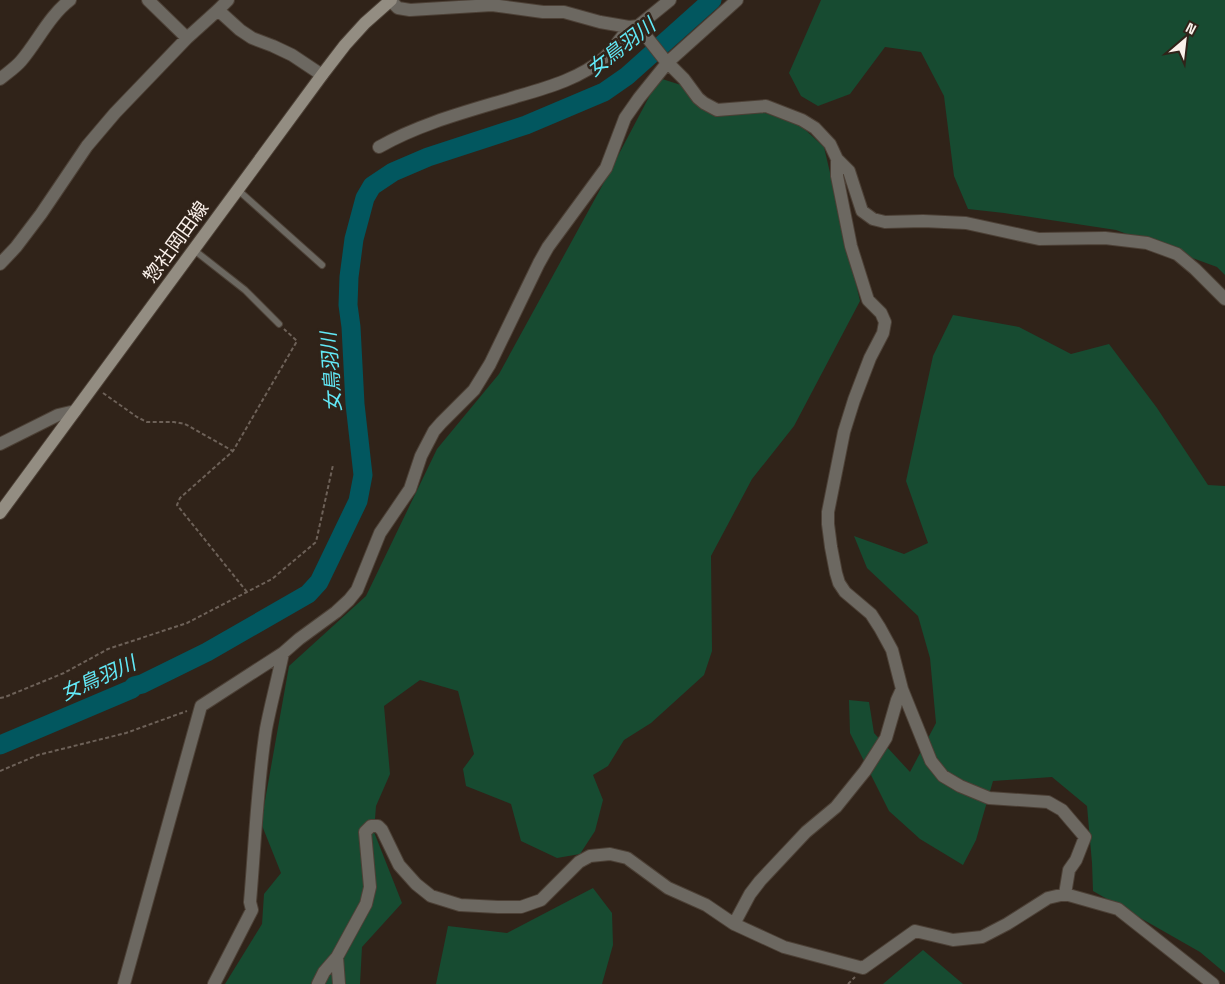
<svg xmlns="http://www.w3.org/2000/svg" width="1225" height="984" viewBox="0 0 1225 984" font-family="'Space Grotesk','Noto Sans JP',sans-serif">
	<style>
		.green { fill: #174b31 }
		.lines { fill: none; stroke-linecap: round; stroke-linejoin: round }
		.river { stroke: #02575f; stroke-width: 19 }
		.lane-casing { stroke: #4c4036; stroke-width: 8 }
		.street-casing { stroke: #4c4036; stroke-width: 14 }
		.secondary-casing { stroke: #4c4036; stroke-width: 14 }
		.path { stroke: #6d6158; stroke-width: 2; stroke-dasharray: 4 2.5; stroke-linecap: butt }
		.lane { stroke: #6c6861; stroke-width: 6 }
		.street { stroke: #6c6861; stroke-width: 12 }
		.secondary { stroke: #938d82; stroke-width: 12 }
		.labels { text-anchor: middle; dominant-baseline: central; stroke-width: 5; stroke-linejoin: round; paint-order: stroke }
		.street-label { font-size: 19px; fill: #fbf1eb; stroke: #302319 }
		.water-label { font-size: 20px; font-style: italic; fill: #62e9f7; stroke: #302319 }
	</style>
	<rect width="100%" height="100%" fill="#302319"/>
	<path class="green" d="M821,0h404v275l-8,-8 -101,-37 -112,-17 -36,-4 -14,-33 -10,-80 -23,-44 -36,-5 -35,47 -32,12 -17,-10 -12,-23z
		M659,78l22,7 17,21 19,10 45,-4 38,13 24,22 36,154 -66,125 -42,53 -41,77 1,95 -8,24 -53,48 -27,17 -16,26 -15,9 10,25 -8,31 -15,23 -23,4 -36,-17 -10,-37 -45,-18 -3,-17 11,-15 -16,-63 -38,-11 -36,26 6,68 -14,32 -2,26 28,71 -40,44 -2,37h-135l37,-60 2,-30 17,-21 -20,-50 28,-157 77,-70 71,-147 62,-75 103,-188z
		M953,315l66,12 52,27 38,-10 48,64 51,77 17,1v487l-25,-21 -107,-61 -1,-28 -5,-57 -35,-29 -59,4 -17,59 -13,25 -43,-26 -31,-28 -39,-78 -1,-33 20,2 5,31 36,39 26,-49 -6,-65 -12,-42 -51,-48 -13,-32 50,18 24,-11 -22,-62 27,-125z
		M593,888l19,25 1,32 -11,39h-166l12,-58 59,7z
		M923,950l40,34h-80z"/>
	<g class="lines">
		<path class="river" d="M0,745l132,-56 2,-3 8,-2 65,-32 101,-58 11,-12 39,-81 5,-26 -8,-71 -4,-77 -3,-22 1,-28 5,-38 11,-41 7,-12 21,-14 35,-15 98,-32 78,-33 23,-16 85,-76"/>
		<g class="lane-casing">
			<path id="lane" d="M238,190l84,75
				M194,250l51,40 34,34"/>
		</g>
		<g class="street-casing">
			<path id="street" d="M148,0l39,38
				M390,0l8,8 12,2 82,-5 51,7h21l36,10 29,5 9,-1 26,33 20,20 14,19 6,5 13,7 49,-4 36,14 13,8 15,16 7,15 12,12 13,40 11,8 12,3 38,-1 43,2 73,16 66,-1 42,5 30,11 18,15 30,30
				M218,10l22,20 12,8 21,8 19,9 30,20
				M638,26l32,-26
				M0,79c7,-6 15,-11 21,-18 17,-20 28,-45 49,-61
				M379,147c42,-24 90,-36 136,-50 31,-9 65,-18 90,-40 9,-9 17,-20 24,-30
				M837,159v17l14,70 17,54 13,13 4,9 -2,11 -13,25 -16,42 -10,32 -16,80v12l3,23 5,26 3,10 6,9 26,22 9,14 12,22 10,39 29,72 12,15 17,10 29,12 59,4 14,8 23,27 -9,23 -7,10 -4,24
				M0,264l16,-17 25,-33 46,-68 28,-33 72,-75 31,-28 10,-10
				M0,444l58,-29 17,-4
				M734,924l16,-30 10,-13 46,-49 30,-25 29,-36 21,-33 11,-38 5,-11
				M337,957l2,27
				M124,984l77,-278 82,-53 16,-14 37,-27 13,-12 8,-10 23,-57 30,-44 11,-33 13,-25 7,-8 33,-33 16,-26 49,-101 9,-16 58,-79 19,-50 14,-20 29,-36 69,-62
				M214,984l38,-74 -2,-8c5,-58 7,-116 16,-173 5,-26 12,-51 17,-76
				M318,984l6,-12 13,-15 29,-53 4,-17 -5,-55 6,-6h7l4,4 17,35 17,19 15,12 29,9 38,2h23l20,-7 38,-38 11,-6 20,-2 17,4 41,30 38,17 28,19 50,23 79,21 52,-37 38,9 29,-3 25,-13 41,-26 17,-4 53,15 95,75"/>
		</g>
		<g class="secondary-casing">
			<path id="secondary" d="M0,513l322,-438 23,-30 20,-22 26,-23"/>
		</g>
		<path class="path" d="M103,393l34,24 10,5h27l11,2 48,27
			M247,592l-70,-87 3,-7 53,-47 64,-110 -13,-12
			M0,698l5,-1 59,-24 44,-24 79,-26 85,-44 44,-37 17,-77
			M0,771l38,-16 88,-22 61,-22
			M848,984l7,-7"/>
		<use href="#lane" class="lane"/>
		<use href="#street" class="street"/>
		<use href="#secondary" class="secondary"/>
	</g>
	<g class="labels">
		<g class="street-label">
			<text transform="translate(176 242) rotate(-54)">惣社岡田線</text>
		</g>
		<g class="water-label">
			<text transform="translate(621 47) rotate(-38)">女鳥羽川</text>
			<text transform="translate(331 372) rotate(-94)">女鳥羽川</text>
			<text transform="translate(98 678) rotate(-24)">女鳥羽川</text>
		</g>
	</g>
	<g transform="translate(1185 40) rotate(28)" stroke="#302319" stroke-width="4" paint-order="stroke">
	<path d="M0-4L9 19L0 12L-9 19Z" fill="#fbf1eb"/>
	<text y="-8" font-size="14" font-weight="bold" text-anchor="middle" fill="#fbf1eb">N</text>
	</g>
</svg>
